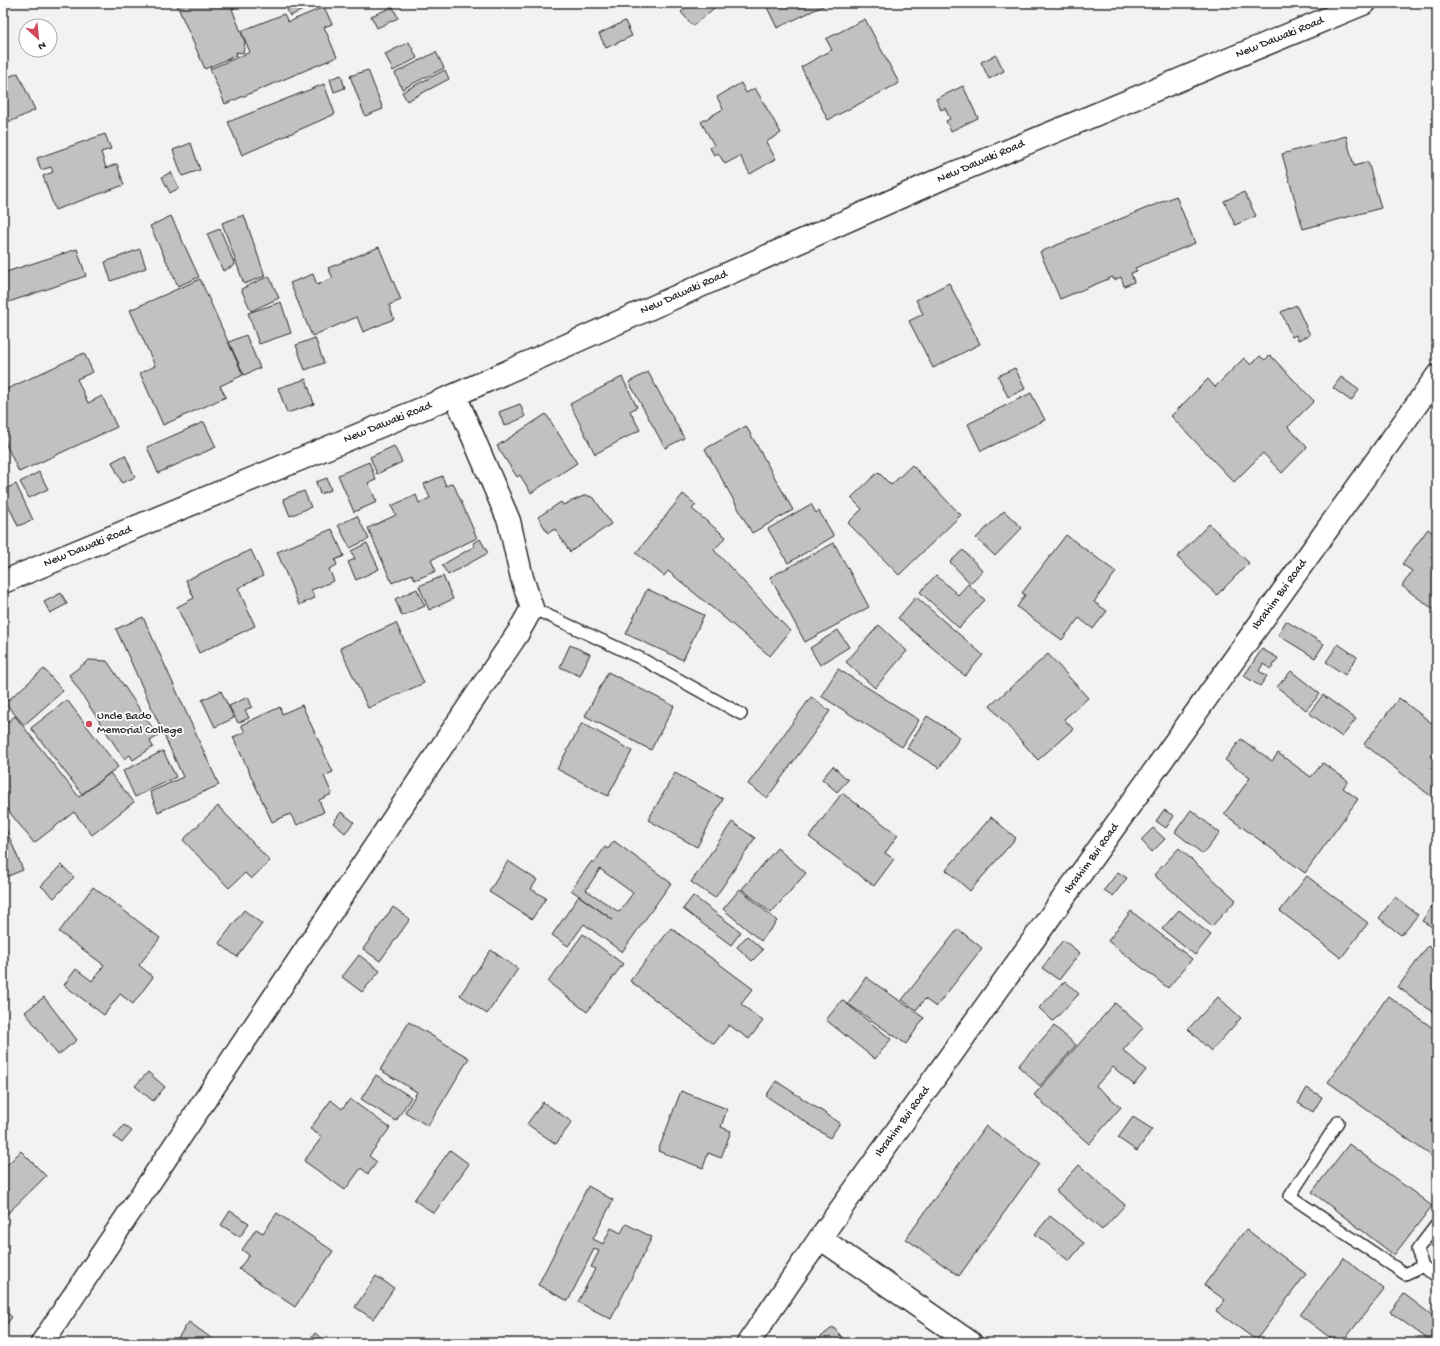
<svg xmlns="http://www.w3.org/2000/svg" width="1440" height="1346" viewBox="0 0 1440 1346" font-family="'Gochi Hand',sans-serif">
	<style>
		.building { fill: #c1c1c1; stroke: #2b2b2b; fill-rule: evenodd }
		.lines { fill: none; stroke-linecap: round; stroke-linejoin: round }
		.lane-casing { stroke: #2b2b2b; stroke-width: 14 }
		.street-casing { stroke: #2b2b2b; stroke-width: 25 }
		.secondary-casing { stroke: #2b2b2b; stroke-width: 25 }
		.lane { stroke: #fff; stroke-width: 11 }
		.street { stroke: #fff; stroke-width: 22 }
		.secondary { stroke: #fff; stroke-width: 22 }
		.poi-dot { fill: #d1495b; stroke: #fff; stroke-width: 1.5 }
		.labels { text-anchor: middle; dominant-baseline: central; stroke-width: 3.5; stroke-linejoin: round; paint-order: stroke }
		.street-label { font-size: 12px; fill: #2b2b2b; stroke: #fff }
		.poi-label { font-size: 12px; fill: #2b2b2b; stroke: #fff; text-anchor: start }
	</style>
	<rect width="100%" height="100%" fill="#f2f2f2"/>
	<filter id="ink" filterUnits="userSpaceOnUse"><feTurbulence type="fractalNoise" baseFrequency=".025" numOctaves="2"/><feDisplacementMap in="SourceGraphic" scale="8" xChannelSelector="R" yChannelSelector="G"/><feConvolveMatrix kernelMatrix="1 2 1 2 8 2 1 2 1" color-interpolation-filters="sRGB"/></filter>
	<g filter="url(#ink)">
		<path class="building" d="M176,3h70l-14,6 13,33 -2,11 -7,-1 1,3 -32,14z
			M284,3h34l-28,13z
			M691,3h29l-27,23 -12,-14z
			M765,3h64l-52,25z
			M324,7l8,17 -8,3 13,30 -112,47 -15,-35 40,-17 -9,-21 43,-17 4,8z
			M393,7l5,11 -21,10 -6,-12z
			M865,19l34,64 -71,37 -27,-53 31,-17 -6,-11z
			M625,21l7,15 -26,12 -7,-14z
			M409,42l8,16 -24,13 -8,-17z
			M436,52l8,16 -42,21 -7,-16z
			M996,55l8,16 -15,8 -8,-17z
			M368,70l15,39 -18,7 -15,-40z
			M445,70l4,9 -42,22 -5,-9z
			M18,73l17,37 -25,12 -7,-15v-28z
			M341,75l4,13 -11,4 -4,-13z
			M741,83l5,10 9,-5 26,45 -15,9 10,17 -26,15 -10,-18 -15,8 -7,-11 -4,2 -4,-7 4,-3 -13,-23 22,-13 -6,-12z
			M324,84l11,30 -93,41 -14,-33z
			M963,86l15,32 -27,13 -5,-10 4,-2 -5,-11 -4,2 -5,-11z
			M105,134l6,15 -10,3 5,16 11,-4 7,21 -69,25 -12,-34 10,-4 -2,-5 -10,3 -4,-12z
			M1346,136l8,30 14,-4 13,46 -78,21 -21,-75z
			M191,143l9,27 -18,6 -9,-26z
			M171,172l8,16 -9,5 -8,-16z
			M1244,192l12,24 -21,9 -11,-24z
			M1176,196l19,47 -60,25 2,3 -6,2 3,9 -10,4 -3,-9 -7,3 -1,-3 -53,22 -20,-47z
			M244,215l21,61 -21,8 -22,-61z
			M171,216l28,61 -21,9 -28,-60z
			M220,229l15,36 -12,6 -16,-37z
			M379,247l22,53 -12,5 5,14 -31,13 -6,-15 -45,19 -22,-53 23,-9 4,11 16,-7 -5,-10z
			M77,249l9,27 -83,28v-31z
			M140,249l6,19 -35,13 -6,-19z
			M269,276l10,22 -28,13 -10,-22z
			M200,279l43,96 -23,11 6,11 -63,28 -23,-52 15,-7 -25,-56z
			M949,283l31,61 -47,24 -24,-47 14,-7 -7,-14z
			M281,302l10,31 -32,11 -11,-31z
			M1296,305l14,30 -12,5 -2,-5 -4,2 -11,-25z
			M246,335l14,33 -16,7 -15,-33z
			M315,338l9,25 -19,7 -9,-25z
			M84,353l9,19 -16,7 11,24 14,-7 15,31 -98,45 -16,-34v-47z
			M1270,355l44,46 -26,26 19,20 -25,26 -19,-20 -29,29 -63,-66 37,-37 7,8 29,-29 7,7 9,-9 5,4z
			M1015,368l10,21 -17,8 -10,-21z
			M648,372l36,66 -19,10 -36,-66z
			M622,377l15,30 -7,4 10,19 -45,24 -25,-50z
			M1341,377l18,13 -8,11 -18,-13z
			M306,379l8,25 -27,9 -9,-25z
			M1031,393l14,27 -64,31 -13,-27z
			M520,404l5,13 -21,9 -5,-14z
			M546,414l31,49 -46,30 -11,-18 -3,2 -20,-31z
			M204,422l12,25 -58,26 -11,-26z
			M746,426l47,84 -41,23 -47,-84z
			M394,446l8,16 -25,12 -7,-17z
			M125,455l10,22 -13,6 -10,-21z
			M369,462l7,18 -8,3 9,19 -23,10 -16,-37z
			M912,465l49,50 -62,60 -51,-52 14,-14 -11,-11 27,-26 13,13z
			M39,472l9,17 -19,9 -9,-16z
			M442,476l4,10 7,-3 24,55 -46,22 5,11 -21,9 -3,-6 -20,9 -24,-55 28,-13 -5,-9 25,-11 3,8 11,-5 -6,-14z
			M327,478l4,12 -11,4 -4,-12z
			M16,484l17,36 -15,6 -15,-32v-4z
			M304,491l7,16 -21,9 -7,-17z
			M683,494l13,11 -4,4 34,28 -12,13 76,81 -20,25 -102,-85 -4,5 -28,-23z
			M586,495l8,3 17,26 -41,28 -15,-23 -7,4 -10,-16 23,-15 2,3z
			M811,504l5,9 3,-2 15,25 -46,27 -20,-34z
			M1004,511l18,17 -27,28 -19,-18z
			M357,516l12,23 -19,9 -12,-23z
			M1209,524l40,39 -32,32 -40,-38z
			M332,529l12,27 -9,4 2,5 -8,4 5,12 -23,9 4,8 -16,7 -22,-53z
			M1428,529l9,7v76l-35,-26 10,-15 -10,-7z
			M1066,535l50,37 -22,30 13,9 -14,18 -14,-11 -17,22 -45,-33 8,-12 -3,-2z
			M480,539l8,14 -40,22 -6,-10 33,-19 -2,-3z
			M367,543l12,26 -23,11 -8,-18 7,-3 -4,-8z
			M834,543l35,64 -64,35 -35,-65z
			M251,550l12,26 -25,12 17,38 -56,27 -22,-46 17,-9 -8,-18z
			M963,550l20,21 -13,12 -20,-21z
			M936,575l22,20 10,-11 17,16 -26,28 -39,-36z
			M443,576l10,23 -24,11 -10,-24z
			M417,589l8,17 -23,10 -7,-17z
			M647,589l57,26 -21,45 -57,-26z
			M61,593l6,11 -17,9 -6,-11z
			M916,597l67,58 -18,21 -67,-58z
			M143,617l76,168 -61,27 -8,-20 33,-15 -67,-148z
			M1286,621l38,23 -9,14 -37,-23z
			M396,623l28,60 -56,25 -28,-60z
			M879,625l28,26 -32,37 -29,-26z
			M838,630l11,17 -29,18 -10,-17z
			M1338,644l19,13 -12,18 -19,-13z
			M570,645l20,9 -10,22 -20,-9z
			M1262,649l16,9 -7,11 -8,-5 -4,7 8,5 -7,10 -16,-10z
			M1048,654l40,44 -24,21 9,10 -35,31 -48,-54z
			M89,660l18,1 51,75 -8,5 3,6 -20,13 -3,-5 -6,4 -55,-84z
			M44,669l19,22 -39,34 -19,-22z
			M838,669l81,51 -17,27 -81,-51z
			M1291,671l29,23 -14,16 -29,-23z
			M608,672l66,34 -23,44 -66,-34z
			M221,691l13,27 -19,9 -13,-27z
			M1323,695l33,24 -14,18 -33,-24z
			M248,697l4,10 -7,3 4,8 -11,5 -9,-17z
			M811,697l19,14 -63,87 -19,-14z
			M1399,698l38,29v74l-73,-57z
			M67,700l51,67 -36,27 -51,-66z
			M302,705l31,67 -9,4 8,18 -13,6 5,12 -27,13 -7,-11 -18,8 -39,-85 12,-5 -4,-7 39,-18 2,7z
			M15,716l64,81 31,-24 24,29 -42,33 -18,-23 -40,31 -31,-39v-78z
			M927,716l33,21 -21,31 -32,-20z
			M582,723l50,28 -24,45 -51,-27z
			M1241,739l31,22 6,-8 33,24 12,-14 25,18 -5,7 15,11 -53,74 -81,-59 26,-36 -25,-18z
			M163,751l13,26 -41,20 -12,-26z
			M833,766l15,14 -11,12 -15,-13z
			M675,773l48,26 -26,48 -49,-27z
			M842,793l56,42 -13,18 9,6 -20,27 -65,-49z
			M218,806l52,55 -19,18 -6,-6 -16,15 -46,-48z
			M1164,810l10,6 -8,12 -10,-7z
			M1191,810l29,23 -17,21 -28,-22z
			M341,812l13,10 -9,11 -12,-10z
			M991,817l25,21 -46,53 -24,-21z
			M3,822l20,48 -20,8z
			M732,822l23,16 -40,60 -24,-16z
			M1153,828l12,11 -13,13 -11,-12z
			M614,841l57,42 -49,69 -38,-28 -16,22 -16,-11 27,-39 34,24 -42,-30 21,-29 2,2 11,-16 3,2zM600,869l33,24 -14,19 -33,-22z
			M777,848l29,25 -35,40 -29,-24z
			M1179,848l57,52 -24,26 -58,-51z
			M508,861l29,19 -6,9 15,9 -14,21 -43,-27z
			M61,865l13,12 -20,21 -13,-12z
			M1118,872l9,6 -14,18 -9,-6z
			M1307,876l61,47 -27,35 -61,-47z
			M93,887l67,51 -21,27 14,12 -20,27 -13,-10 -16,21 -40,-30 12,-16 16,12 12,-16 -45,-33z
			M740,889l37,32 -16,20 -38,-32z
			M693,896l48,36 -10,13 -48,-36z
			M1395,897l23,18 -17,20 -22,-17z
			M1432,906l5,3v14l-3,5 -12,-7z
			M393,907l17,12 -30,42 -17,-12z
			M244,910l18,14 -25,33 -18,-14z
			M1179,910l32,25 -16,20 -33,-26z
			M1131,911l61,48 -24,29 -60,-47z
			M671,928l82,61 -12,15 22,17 -14,18 -20,-14 -15,19 -84,-63z
			M958,929l24,19 -46,59 -11,-8 -9,11 -14,-10z
			M583,934l40,30 -36,48 -39,-30z
			M747,936l16,14 -11,11 -15,-14z
			M1063,940l17,13 -21,27 -17,-12z
			M1428,946l9,6v63l-39,-28z
			M491,950l27,19 -31,45 -27,-19z
			M359,955l21,16 -18,21 -20,-15z
			M866,977l58,41 -18,26 -58,-40z
			M1065,981l14,13 -26,27 -14,-13z
			M1388,996l49,35v129l-109,-78z
			M44,997l33,43 -19,15 -33,-43z
			M1218,997l23,21 -30,33 -23,-22z
			M842,1000l49,39 -16,20 -49,-39z
			M1115,1003l28,25 -20,22 23,20 -12,15 -21,-18 -17,19 25,21 -32,37 -55,-49z
			M409,1022l60,36 -41,68 -23,-14 12,-20 -37,-22z
			M1054,1026l22,19 -36,41 -22,-20z
			M148,1072l17,15 -12,14 -18,-15z
			M376,1075l35,22 -15,24 -35,-22z
			M776,1081l64,42 -10,15 -64,-42z
			M1307,1088l15,9 -9,15 -15,-9z
			M681,1091l46,18 -6,18 10,4 -10,27 -13,-5 -5,15 -45,-17z
			M350,1099l40,29 -21,28 8,6 -9,12 -7,-6 -16,22 -41,-29 18,-24 -12,-8 21,-29 11,9z
			M543,1102l29,20 -16,22 -29,-20z
			M1133,1117l19,12 -15,22 -19,-13z
			M124,1125l8,6 -10,12 -8,-6z
			M986,1126l53,38 -80,112 -53,-37z
			M1349,1144l83,62 -38,49 -82,-63z
			M450,1150l19,14 -35,49 -20,-13z
			M21,1151l25,25 -43,42v-49z
			M1079,1165l46,40 -23,25 -46,-39z
			M588,1186l25,14 -20,39 10,5 8,-16 10,5 5,-9 26,13 -41,82 -33,-17 17,-33 -4,-2 8,-16 -5,-2 -26,52 -30,-16z
			M230,1211l19,12 -9,14 -19,-12z
			M277,1213l56,38 -38,56 -56,-38 10,-14 -7,-5 14,-21 7,4z
			M1050,1216l34,27 -15,18 -34,-27z
			M1246,1229l60,45 -50,66 -40,-29 9,-11 -21,-15z
			M1344,1258l40,31 -42,54h-5l-37,-28z
			M376,1276l18,12 -21,31 -18,-12z
			M1404,1294l33,25v24h-4l-43,-31z
			M3,1310l9,7 -8,11h-1z
			M189,1322l29,21h-44z
			M833,1327l14,16h-29l-2,-2z
			M315,1333l13,10h-21z"/>
		<g class="lines">
			<g class="lane-casing">
				<path id="lane" d="M532,608l110,51 99,55
					M1338,1122l-48,74 115,78 18,-8
					M1437,1224l-20,26 6,16 14,12"/>
			</g>
			<g class="street-casing">
				<path id="street" d="M820,1238l151,105
					M42,1343l476,-710 14,-25 -10,-30 -13,-57 -54,-126
					M748,1343l72,-105 617,-862"/>
			</g>
			<g class="secondary-casing">
				<path id="secondary" d="M3,582l452,-187 497,-221 413,-171"/>
			</g>
			<use href="#lane" class="lane"/>
			<use href="#street" class="street"/>
			<use href="#secondary" class="secondary"/>
		</g>
	</g>
	<circle class="poi-dot" cx="89" cy="724" r="4"/>
	<g class="labels">
		<g class="street-label">
			<text transform="translate(1280 38) rotate(-22)">New Dawaki Road</text>
			<text transform="translate(981 162) rotate(-23)">New Dawaki Road</text>
			<text transform="translate(684 293) rotate(-24)">New Dawaki Road</text>
			<text transform="translate(388 423) rotate(-22)">New Dawaki Road</text>
			<text transform="translate(88 547) rotate(-22)">New Dawaki Road</text>
			<text transform="translate(1280 595) rotate(-54)">Ibrahim Bui Road</text>
			<text transform="translate(1092 859) rotate(-54)">Ibrahim Bui Road</text>
			<text transform="translate(903 1122) rotate(-54)">Ibrahim Bui Road</text>
		</g>
		<g class="poi-label">
			<text x="97" y="717">Uncle Bado<tspan x="97" dy="14">Memorial College</tspan></text>
		</g>
	</g>
	<rect width="1440" height="1346" fill="none" stroke="#fff" stroke-width="16"/>
	<rect x="8" y="8" width="1424" height="1330" fill="none" stroke="#2b2b2b" stroke-width="1.5" filter="url(#ink)"/>
	<g transform="translate(38 38) rotate(153)"><circle r="19" fill="#ffffff" stroke="#aaaaaa"/>
	<path d="M0-3L7 15L0 10L-7 15Z" fill="#d1495b"/>
	<text y="-6" font-size="11" font-weight="bold" text-anchor="middle" fill="#2b2b2b">N</text>
	</g>
</svg>
